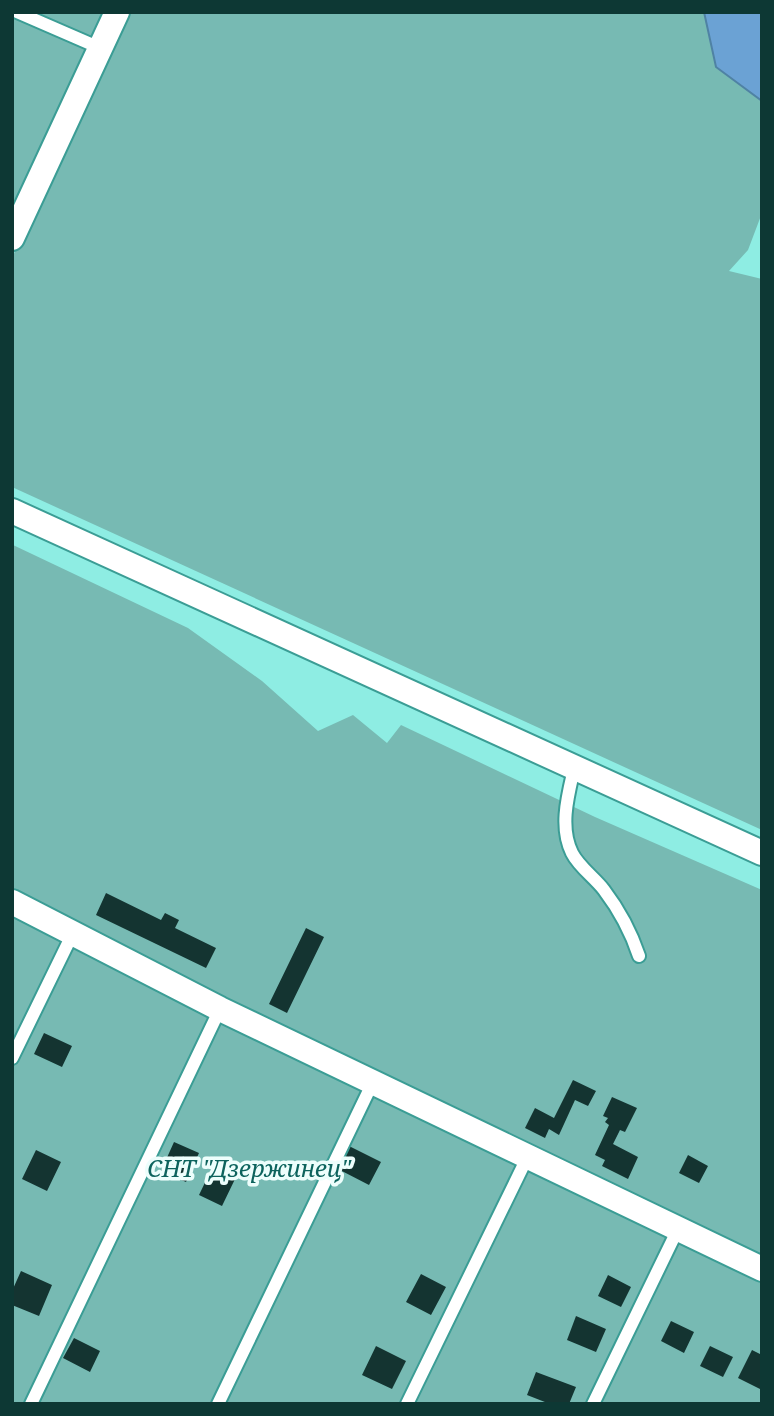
<svg xmlns="http://www.w3.org/2000/svg" width="774" height="1416" viewBox="0 0 774 1416" font-family="'Noto Serif',serif">
	<style>
		.green { fill: #77bab3 }
		.water { fill: #6ba2d4; stroke: #4f82a4; stroke-width: 2 }
		.building { fill: #143431 }
		.lines { fill: none; stroke-linecap: round; stroke-linejoin: round }
		.lane-casing { stroke: #3b9d95; stroke-width: 16 }
		.street-casing { stroke: #3b9d95; stroke-width: 28 }
		.lane { stroke: #fff; stroke-width: 12 }
		.street { stroke: #fff; stroke-width: 24 }
		.labels { text-anchor: middle; dominant-baseline: central; stroke-width: 7; stroke-linejoin: round; paint-order: stroke }
		.park-label { font-size: 24px; font-style: italic; fill: #0d635d; stroke: #edfefc }
	</style>
	<rect width="100%" height="100%" fill="#8eede3"/>
	<path class="green" d="M12,12h93l-93,201z
		M125,12h579l12,55 46,34v112l-14,37 -19,21 33,8v551l-750,-343v-229z
		M13,545l175,83 74,53 56,50 35,-16 34,28 14,-18 194,92 167,73v514h-750z"/>
	<path class="water" d="M704,12h58v89l-46,-34z"/>
	<path class="building" d="M106,893l55,27 4,-7 14,7 -4,8 41,20 -10,20 -110,-53z
		M306,928l18,9 -37,76 -18,-9z
		M44,1033l28,13 -10,21 -28,-13z
		M573,1080l23,11 -8,15 -13,-6 -16,35 -10,-6 -4,9 -20,-10 10,-20 19,10z
		M612,1097l25,11 -12,24 -5,-2 -7,14 25,13 -10,22 -26,-13 3,-6 -10,-5 14,-30 -4,-3 3,-4 -5,-2z
		M174,1142l25,11 -13,29 -25,-11z
		M349,1146l32,16 -12,23 -31,-16z
		M36,1150l25,12 -14,29 -25,-12z
		M688,1155l20,11 -9,17 -20,-10z
		M213,1166l23,11 -14,29 -23,-11z
		M21,1271l31,14 -13,31 -27,-11v-14z
		M421,1274l25,13 -15,28 -25,-13z
		M608,1275l23,12 -10,20 -23,-11z
		M576,1316l30,13 -10,23 -29,-12z
		M671,1321l23,11 -10,21 -23,-12z
		M74,1338l26,13 -10,21 -27,-14z
		M376,1346l30,15 -14,28 -30,-14z
		M710,1346l23,11 -10,20 -23,-11z
		M752,1350l10,5v35l-24,-12z
		M536,1372l40,15 -7,17h-19l-23,-9z"/>
	<g class="lines">
		<g class="lane-casing">
			<path id="lane" d="M17,12l83,36
				M574,769c-6,26 -15,58 -2,84 7,14 23,25 32,37 16,21 27,42 35,66
				M12,1058l61,-125
				M31,1404l189,-395
				M218,1404l155,-322
				M407,1404l120,-246
				M593,1404l85,-175"/>
		</g>
		<g class="street-casing">
			<path id="street" d="M12,238l105,-226
				M12,511l750,342
				M12,902l208,107 542,260"/>
		</g>
		<use href="#lane" class="lane"/>
		<use href="#street" class="street"/>
	</g>
	<g class="labels">
		<g class="park-label">
			<text x="249" y="1167">СНТ "Дзержинец"</text>
		</g>
	</g>
	<rect width="774" height="1416" fill="none" stroke="#0d3834" stroke-width="28"/>
</svg>
